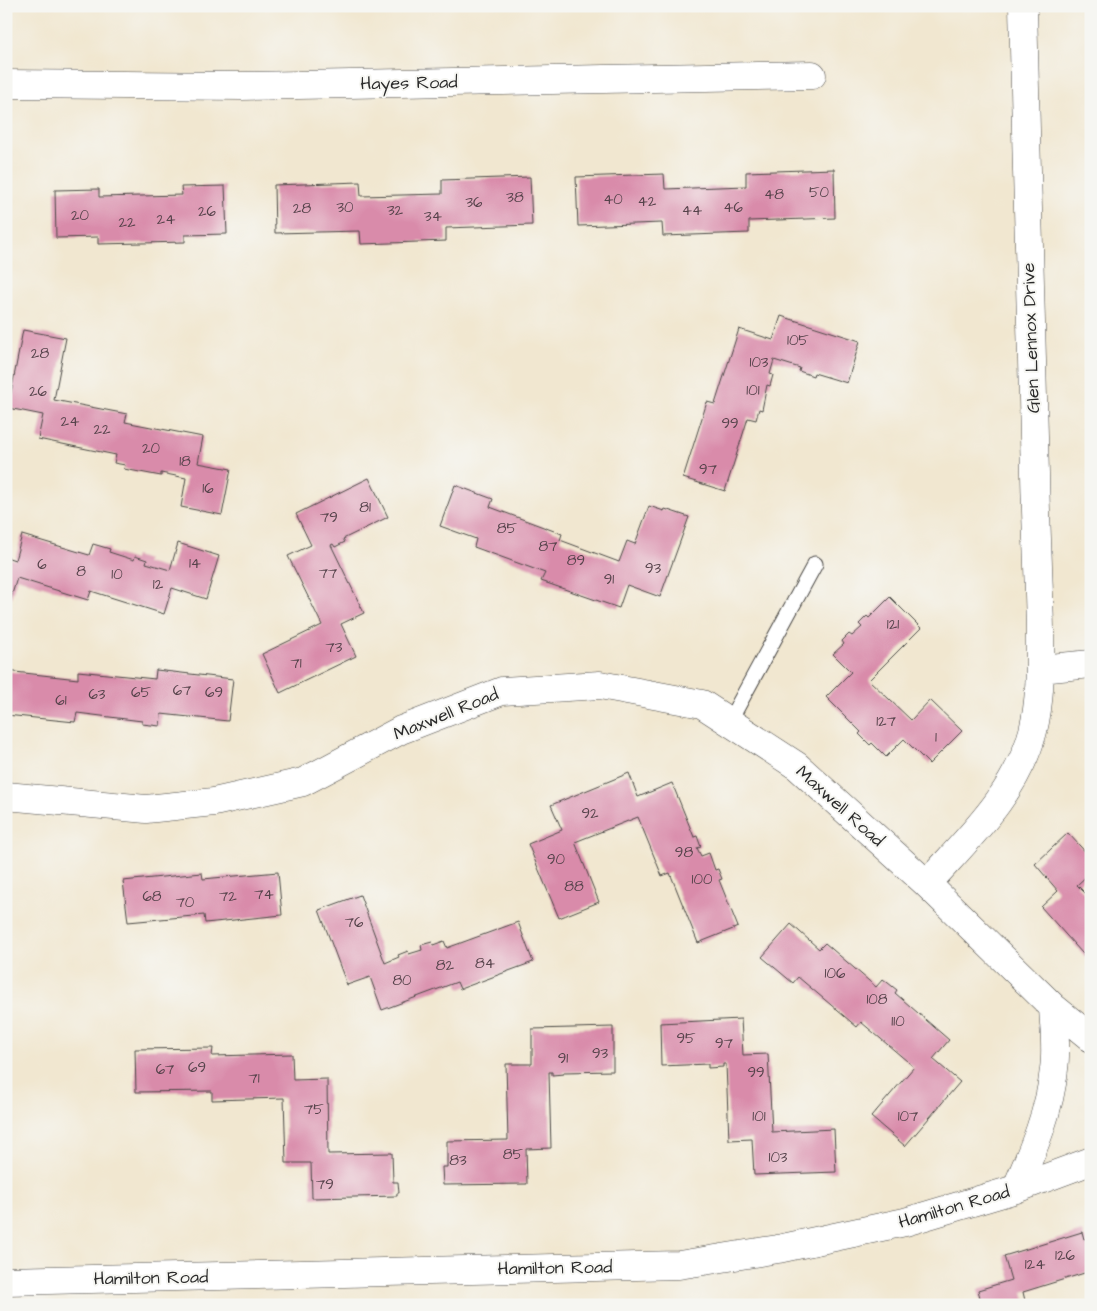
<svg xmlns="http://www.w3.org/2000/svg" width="1097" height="1311" viewBox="0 0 1097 1311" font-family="'Architects Daughter',sans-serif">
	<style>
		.building { fill: #d98baa }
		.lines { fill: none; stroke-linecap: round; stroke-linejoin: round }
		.service-casing { stroke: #494744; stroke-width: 17 }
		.minor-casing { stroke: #494744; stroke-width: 29 }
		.service { stroke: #fff; stroke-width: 15 }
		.minor { stroke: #fff; stroke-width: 28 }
		.labels { text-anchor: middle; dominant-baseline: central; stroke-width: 4; stroke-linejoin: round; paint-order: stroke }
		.number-label { font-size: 15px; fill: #56434b }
		.street-label { font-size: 18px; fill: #2b2b2b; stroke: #f6f6f2 }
	</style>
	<rect width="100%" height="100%" fill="#f6f6f2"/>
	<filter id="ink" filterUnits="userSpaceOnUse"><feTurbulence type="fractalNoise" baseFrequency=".02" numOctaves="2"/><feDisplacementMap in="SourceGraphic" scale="10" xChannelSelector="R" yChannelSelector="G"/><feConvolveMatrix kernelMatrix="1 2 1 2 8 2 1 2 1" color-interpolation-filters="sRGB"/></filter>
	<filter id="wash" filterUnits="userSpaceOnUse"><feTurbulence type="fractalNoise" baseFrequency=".0096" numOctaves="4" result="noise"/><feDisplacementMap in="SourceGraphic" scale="20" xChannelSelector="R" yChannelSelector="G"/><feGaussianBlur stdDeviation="1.12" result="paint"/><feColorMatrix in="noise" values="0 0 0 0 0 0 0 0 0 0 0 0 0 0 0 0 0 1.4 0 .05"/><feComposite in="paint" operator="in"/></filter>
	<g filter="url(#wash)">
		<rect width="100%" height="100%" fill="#f1e7d0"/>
		<g id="blocks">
			<path class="building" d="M834,169l1,49 -86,3v12l-86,3 -1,-13 -84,3 -2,-49 88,-3 1,15 81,-3v-14z
				M530,177l2,48 -86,3v13l-85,3 -1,-13 -85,2 -1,-48 86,-3 1,14 81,-2v-14z
				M225,186l2,48 -42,1v7l-87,2v-7l-42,1 -1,-48 44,-1v8l83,-2 -1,-8z
				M781,316l79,25 -13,42 -33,-10 -1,3 -14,-5 1,-3 -26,-8 -4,14 3,1 -3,11 -3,-1 -5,25 -3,-1 -3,11 -8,-2 -23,73 -42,-13 24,-76 8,2 24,-75 34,11z
				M23,330l43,8 -12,62 73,14 -2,8 78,15 -5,26 33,6 -9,46 -41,-8 5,-29 -25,-5v3l-37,-7 1,-4 -11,-2 2,-8 -78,-16 5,-24 -35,-7z
				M369,478l19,39 -45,22 2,3 -10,5 -2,-3 -2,1 33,68 -23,11 15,32 -76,37 -18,-39 60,-29 -34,-69 23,-11 -15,-31z
				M455,485l38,14 -3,8 72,27 -2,6 59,22 8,-21 8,3 14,-38 15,5 1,-2 24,8 -29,80 -33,-12 -8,23 -78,-27 4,-8 -71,-26 2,-8 -36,-13z
				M22,535l67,20 4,-11 17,5 -1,3 25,8 1,-4 12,4 -1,3 24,7 8,-27 41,13 -13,43 -34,-11 -8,26 -73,-23 -3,9 -71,-22 -8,26 -3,-1v-46l9,3z
				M890,597l31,31 -52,52 42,40 19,-20 32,31 -33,33 -25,-25 -18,18 -14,-14 -2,2 -11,-11 2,-2 -35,-35 25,-25 -18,-18 11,-10 -2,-3 7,-7 3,2 10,-9 -3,-3 8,-8 2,2z
				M6,642l4,1 -2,20h-2z
				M156,670l77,9 -5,42 -67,-7 -1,12 -18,-2v-3l-65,-8 -2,9 -69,-7v-44l72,8v-8l77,8z
				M629,773l9,24 34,-14 22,54 3,-1 4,11 -4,1 4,8 8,-3 6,17 3,-1 4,10 -3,1 19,47 -40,16 -28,-70 -8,3 -24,-59 -63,25 24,60 -40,16 -31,-74 34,-14 -11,-25z
				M1068,833l23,25v14l-14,13 14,14v64l-50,-56 17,-16 -23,-27z
				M278,872l4,43 -77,8 -1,-8 -76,7 -5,-41 79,-8 1,6z
				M360,895l25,68 14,-6 -1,-2 10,-4 1,3 13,-4 -1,-5 11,-3 1,3 11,-4 3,7 71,-26 15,40 -73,27 -3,-7 -75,28 -12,-33 -23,8 -28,-75z
				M791,924l28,25 6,-6 51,44 7,-8 14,11 -2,3 54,47 -16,19 27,23 -55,64 -34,-29 43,-50 -53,-45 -4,5 -59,-50 -5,6 -31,-26z
				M741,1019l2,36 25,-1 4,78 62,-3 2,43 -82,3 -2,-36 -23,1 -3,-76h-3v3l-15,1v-4l-47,2 -1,-43z
				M613,1027v44l-49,1v2l-12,1v-3h-3l2,76 -25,1 1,35 -84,1 -1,-18h5v-26l61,-1 -2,-76h26v-35z
				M213,1048l-1,8 80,-2 1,26 34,-1 1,75 64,-1 1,29h5l1,11h-2v3l-85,2 -1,-35h-25l-2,-65 -72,2v-9l-76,1 -1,-43z
				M1082,1232l2,7 7,-2v34l-68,21 3,13h-44l-4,-15 33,-10 -7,-24z"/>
		</g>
	</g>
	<g filter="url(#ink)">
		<use href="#blocks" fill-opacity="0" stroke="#494744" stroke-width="1"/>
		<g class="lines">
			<g class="service-casing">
				<path id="service" d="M729,722l86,-158"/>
			</g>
			<g class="minor-casing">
				<path id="minor" d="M6,84l236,2 570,-11
					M1040,669l51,-5
					M6,796l140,13 68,-7 89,-20 98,-52 101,-39 98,-6 102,19 95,62 130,118 126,123 38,31
					M927,884c41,-46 90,-91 106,-153 8,-33 7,-67 7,-101 -1,-52 -4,-104 -5,-156 -5,-156 -8,-312 -12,-468
					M1016,1189c17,-39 34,-78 38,-120 3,-20 0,-41 -1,-62
					M6,1281l673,-16 99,-16 127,-27 111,-33 75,-28"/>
			</g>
			<use href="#service" class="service"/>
			<use href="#minor" class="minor"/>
		</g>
	</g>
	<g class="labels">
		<g class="number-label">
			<text x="819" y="192">50</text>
			<text x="774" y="194">48</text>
			<text x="515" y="197">38</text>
			<text x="613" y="199">40</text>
			<text x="647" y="201">42</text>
			<text x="474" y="202">36</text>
			<text x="345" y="207">30</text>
			<text x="733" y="207">46</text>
			<text x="302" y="208">28</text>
			<text x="395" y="210">32</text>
			<text x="692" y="210">44</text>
			<text x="207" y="211">26</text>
			<text x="80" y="215">20</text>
			<text x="433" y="216">34</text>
			<text x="166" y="219">24</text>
			<text x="127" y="222">22</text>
			<text x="798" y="340">105</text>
			<text x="40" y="353">28</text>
			<text x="759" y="362">103</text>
			<text x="753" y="390">101</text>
			<text x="38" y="391">26</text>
			<text x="70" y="421">24</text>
			<text x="730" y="423">99</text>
			<text x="102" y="429">22</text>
			<text x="151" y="448">20</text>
			<text x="185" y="461">18</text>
			<text x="708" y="469">97</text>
			<text x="208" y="488">16</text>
			<text x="365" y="507">81</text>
			<text x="329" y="517">79</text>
			<text x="507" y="528">85</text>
			<text x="548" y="546">87</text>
			<text x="576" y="560">89</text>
			<text x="195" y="563">14</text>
			<text x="42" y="564">6</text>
			<text x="653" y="568">93</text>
			<text x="81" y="571">8</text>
			<text x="328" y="573">77</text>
			<text x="117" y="574">10</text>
			<text x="609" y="579">91</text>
			<text x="158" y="584">12</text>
			<text x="893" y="624">121</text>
			<text x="334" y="647">73</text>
			<text x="296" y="663">71</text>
			<text x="182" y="690">67</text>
			<text x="141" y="692">65</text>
			<text x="214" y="692">69</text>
			<text x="97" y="694">63</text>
			<text x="61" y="700">61</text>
			<text x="886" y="721">127</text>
			<text x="936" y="737">1</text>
			<text x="590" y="813">92</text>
			<text x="684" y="852">98</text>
			<text x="556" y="859">90</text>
			<text x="702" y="879">100</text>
			<text x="574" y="886">88</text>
			<text x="264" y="894">74</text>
			<text x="152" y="896">68</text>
			<text x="228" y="896">72</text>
			<text x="185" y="902">70</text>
			<text x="354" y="922">76</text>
			<text x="485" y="963">84</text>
			<text x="445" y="965">82</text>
			<text x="835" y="973">106</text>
			<text x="402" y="980">80</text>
			<text x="877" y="999">108</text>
			<text x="898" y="1021">110</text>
			<text x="686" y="1038">95</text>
			<text x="724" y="1043">97</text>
			<text x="600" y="1053">93</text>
			<text x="563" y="1058">91</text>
			<text x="197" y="1067">69</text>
			<text x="165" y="1069">67</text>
			<text x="756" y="1072">99</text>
			<text x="254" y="1078">71</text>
			<text x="314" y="1109">75</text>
			<text x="759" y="1116">101</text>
			<text x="908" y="1116">107</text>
			<text x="513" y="1154">85</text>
			<text x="778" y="1157">103</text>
			<text x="458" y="1160">83</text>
			<text x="325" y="1184">79</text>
			<text x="1065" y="1255">126</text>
			<text x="1035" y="1264">124</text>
		</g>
		<g class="street-label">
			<text transform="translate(409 83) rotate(-1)">Hayes Road</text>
			<text transform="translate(1031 338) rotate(-92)">Glen Lennox Drive</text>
			<text transform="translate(446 714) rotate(-22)">Maxwell Road</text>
			<text transform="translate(840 806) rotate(42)">Maxwell Road</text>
			<text transform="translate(954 1207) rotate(-16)">Hamilton Road</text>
			<text transform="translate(555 1268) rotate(-1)">Hamilton Road</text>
			<text transform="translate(151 1278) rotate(-1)">Hamilton Road</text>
		</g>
	</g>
	<rect width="1097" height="1311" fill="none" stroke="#f6f6f2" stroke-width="25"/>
</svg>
